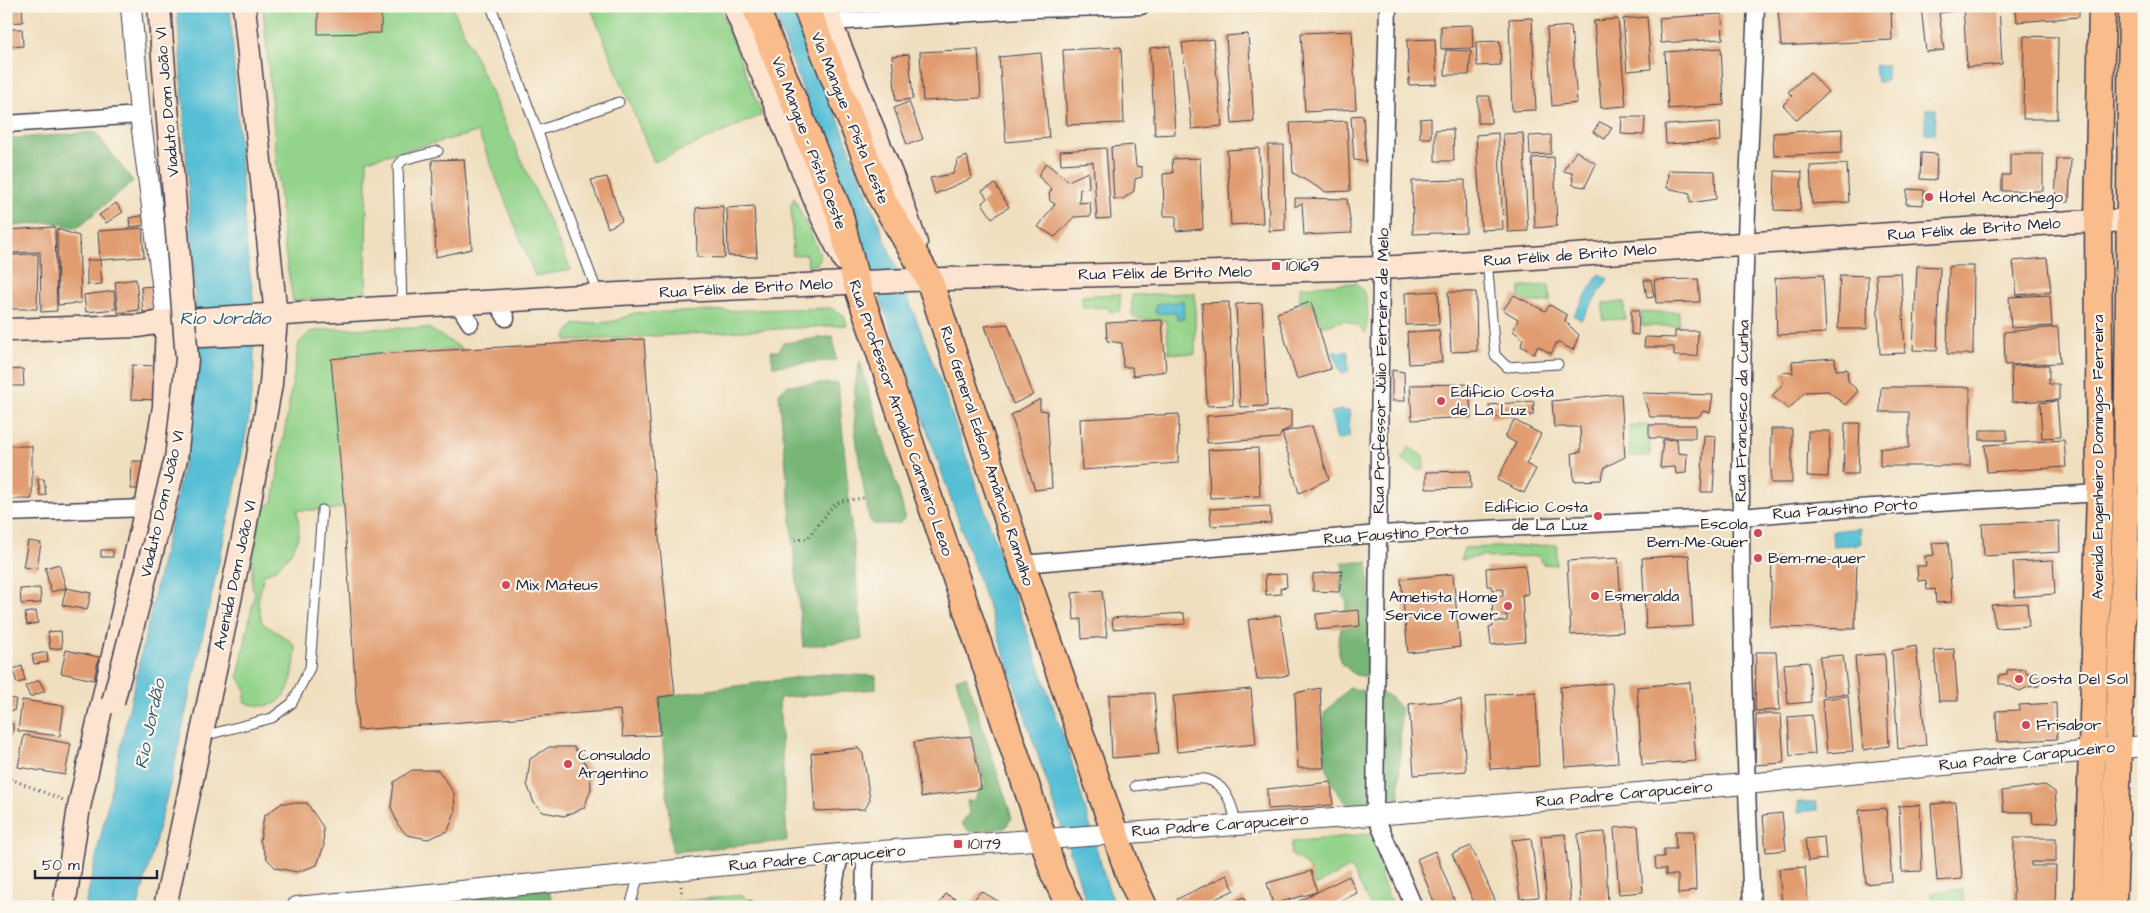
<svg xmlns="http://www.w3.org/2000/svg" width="2150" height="913" viewBox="0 0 2150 913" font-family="'Architects Daughter',sans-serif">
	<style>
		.green { fill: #93d38a; stroke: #5a7a62 }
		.forest { fill: #76b576; stroke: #4c6c58 }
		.water { fill: #57bfd5; stroke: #3c7088 }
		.building { fill: #e19d71 }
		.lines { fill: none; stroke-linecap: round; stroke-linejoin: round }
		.service-casing { stroke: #413e4f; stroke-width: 11 }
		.minor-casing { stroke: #413e4f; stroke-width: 19 }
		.tertiary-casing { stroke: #413e4f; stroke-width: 22 }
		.secondary-casing { stroke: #413e4f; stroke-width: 25 }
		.primary-casing { stroke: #413e4f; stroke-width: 29 }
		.path { stroke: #413e4f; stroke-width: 3; stroke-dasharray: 1 4; stroke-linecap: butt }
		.service { stroke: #fff; stroke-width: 9 }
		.minor { stroke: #fff; stroke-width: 16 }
		.tertiary { stroke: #fff; stroke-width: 20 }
		.secondary { stroke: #fde4d0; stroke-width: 22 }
		.primary { stroke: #f9bc8a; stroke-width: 26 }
		.secondary-bridge-casing { stroke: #413e4f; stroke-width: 25; stroke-linecap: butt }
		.secondary-bridge { stroke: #fde4d0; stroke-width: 22 }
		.poi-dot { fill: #d1495b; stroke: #fbf7ec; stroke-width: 2 }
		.labels { text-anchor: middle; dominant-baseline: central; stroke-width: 4.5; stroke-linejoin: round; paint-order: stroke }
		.street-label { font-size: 16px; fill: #22223b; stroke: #fbf7ec }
		.poi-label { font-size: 16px; fill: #22223b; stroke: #fbf7ec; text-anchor: start }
		.water-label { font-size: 18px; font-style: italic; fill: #355971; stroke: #fbf7ec }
	</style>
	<rect width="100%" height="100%" fill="#fbf7ec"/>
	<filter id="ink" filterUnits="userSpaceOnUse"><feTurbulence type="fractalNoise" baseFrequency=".02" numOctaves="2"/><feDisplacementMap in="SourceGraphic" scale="10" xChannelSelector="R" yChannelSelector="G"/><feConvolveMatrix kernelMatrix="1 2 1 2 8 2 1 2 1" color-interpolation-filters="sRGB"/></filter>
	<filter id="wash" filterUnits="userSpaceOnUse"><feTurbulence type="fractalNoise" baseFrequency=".0096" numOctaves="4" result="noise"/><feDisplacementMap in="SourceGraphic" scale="20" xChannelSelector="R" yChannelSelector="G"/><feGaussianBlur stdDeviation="1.12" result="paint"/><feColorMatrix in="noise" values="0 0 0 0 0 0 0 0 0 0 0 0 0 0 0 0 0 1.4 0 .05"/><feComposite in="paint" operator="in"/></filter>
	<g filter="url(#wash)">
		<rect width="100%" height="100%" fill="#f0dfbf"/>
		<path class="green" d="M263,6h189l119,264 -36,6 -57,-144 -111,28 -1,134 -73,7 -9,-56z
			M590,6h129l43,109 -108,47z
			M794,198l27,59 -5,8 -8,1 -2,-12 -13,2 -2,-50z
			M1355,283c17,11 12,33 11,51l-8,-8 -14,-6 -21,7 -12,-25 -11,2v-17z
			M1549,285l1,17h-22l-9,-4 1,-11z
			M1195,293v61l-26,-1 -3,-32 -32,-3 -2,-4v-19z
			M1120,294v17l-10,1 -2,-5 -26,1v-12z
			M1624,302l1,17 -22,1v-17z
			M830,308l14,7 3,10 -280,16 -1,-6 9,-11 36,-2 24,-9z
			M1642,312h37v14h-37z
			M428,328l35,21 -121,8 2,150 -14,3h-33c1,8 3,18 1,27 -4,15 -20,35 -34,37l-6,27 4,22 27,17 7,8c-3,34 -8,70 -52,54l2,-12 -8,-13 17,-85 -3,-5v-34l10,-45 11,-6 26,-159 11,-11 20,-3z
			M1629,425h20l1,31h-21z
			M1409,447l15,10v12h-7l-16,-10z
			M1557,545l-1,20 -13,-1 -4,-8 -52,2v-3l-26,5 3,-12z
			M1377,833l14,35 -11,7 13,32h-22l-20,-40 -36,19c-4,-16 -9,-24 -24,-31l1,-13z
			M1962,889l3,18h-32l-2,-14z
			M743,895l6,5 -2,7h-93l1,-3z"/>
		<path class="forest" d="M95,132l38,49 -56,47 -27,-6 -44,5v-88z
			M833,336l3,24 -63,6 -2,-15h8l4,-8z
			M860,361l42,143 3,14 -6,6h-26l-4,-6c-8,-49 -23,-110 -9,-157z
			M838,383l24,256 -59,8 -24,-254 9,-8z
			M1343,562h25l5,110 -4,5 -14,-2 -15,-13 -2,-20 9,-39 -7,-14z
			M821,674l55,2v13l-97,9 8,143 -115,11 -13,-155z
			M966,676l46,142 -7,10 -35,4 -9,-8 8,-11 -2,-12h6l12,-17 -29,-105z
			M1349,688l39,7 13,13 -2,98 -44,4c-34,-25 -31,-58 -31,-97z
			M548,889l7,18h-81l-2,-10z"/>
		<path class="water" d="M177,6h53l16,238 7,52 1,74 -6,53 -13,66 -65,295 -32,123h-53l103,-463 7,-41v-105z
			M771,6h23l145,372 131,378 37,129 9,22h-27l-3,-6c-98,-301 -201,-600 -315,-895z
			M1887,65v16l-10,1 -2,-16z
			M1926,109h10l-1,24h-10z
			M1599,274l9,5 -27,41 -7,-5z
			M1183,300l1,19h-7l-1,-6h-21l1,-8c9,-4 17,0 27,-5z
			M1333,351l15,1v20l-7,2z
			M1341,410l9,1 -1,26 -12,3 -6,-27z
			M1860,528l1,16 -28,2 -1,-15z
			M1798,802h18l2,8 -20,2z"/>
		<g id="blocks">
			<path class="building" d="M6,6h16l1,16 -17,1z
				M318,6h63v27l-63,1z
				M1811,6h80l1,34 -111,6 -3,-38z
				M1921,6h34l1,5 -17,2 5,37 -18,2z
				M1963,6h36l3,58 -35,3z
				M2016,6h63v11l-62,5z
				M1722,14l1,25 -62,4 -2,-25z
				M1647,17l4,52 -24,2 -4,-52z
				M1532,18l4,92 -24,1 -3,-92z
				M1618,19l8,87 -25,2 -7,-87z
				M1472,25l1,23 -32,1v-23z
				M1571,26l6,77 -25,3 -5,-78z
				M9,29h13l1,17 -14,1z
				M1352,31l4,78 -51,3 -4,-79z
				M1248,34l6,88 -22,2 -6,-88z
				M2024,36l34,1 -1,82h-34z
				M1213,39l9,87 -30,3 -10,-86z
				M1435,39l2,45 -28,1 -2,-45z
				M1500,41l1,24 -24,1 -1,-24z
				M1170,46l5,88 -20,1 -5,-87z
				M1121,47l3,76 -57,2 -4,-75z
				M1721,48l3,57 -56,4 -3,-57z
				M978,49l3,49 -58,3 -3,-49z
				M1446,50l25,1 -2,24h-24z
				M1041,53l8,85 -43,4 -7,-85z
				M909,54l4,45 -17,2 -4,-45z
				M1810,72l18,20 -31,28 -14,-15 9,-9 -4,-4z
				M1478,96h12l1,27h-13z
				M909,102l14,37 -16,6 -13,-37z
				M1363,115l3,47 -12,-2 -3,-44z
				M1622,117h23l-1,18 -23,-1z
				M1431,118v20h-11v-19z
				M1347,121l3,70 -24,1 -33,-19 -3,-50z
				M1600,122l12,6 -7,11 -12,-7z
				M1720,122l1,19 -55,3 -1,-19z
				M1453,129l1,32h-19v-31z
				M1842,129v24l-68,3 -1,-23z
				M1498,133l5,96 -22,1 -5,-95z
				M1523,133l5,98 -20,1 -5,-98z
				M1551,135v19l-21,1 -1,-19z
				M1134,145l2,21 6,1v10l-7,2 -1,12 -11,8h-9l-3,-52z
				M1268,145h16l1,85 -16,1z
				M1106,148l5,70 -14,1 -4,-57 -32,2 -1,-13z
				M1259,148l4,75 -32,2 -4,-75z
				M1576,151l20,13 -11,23 -12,-2 -1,-12 -9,-2z
				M1921,153l16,1 -1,26 -16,-1z
				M2010,154h33v37h-41v-16h8z
				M967,156l5,22 -37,16 -5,-16 23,-4 5,-14z
				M1554,157l3,69 -22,2 -3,-70z
				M1200,158l3,71 -27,2v-15h-12l-1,-42 10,-1 -1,-14z
				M464,159l8,90 -36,8 -4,-97z
				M2057,159h14l-2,43h-14z
				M1046,163l22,18 20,-9 1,16 -9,1 -1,14 11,-1 1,14 -17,1 -19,20 -17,-10 17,-23 -5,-3 -1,-7 3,-5 -14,-13z
				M1847,164l2,38 -37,2 -2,-38z
				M1668,170l47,1 1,28 -26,4v-10l-23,-5z
				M1775,171l27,1 -2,39 -26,-1z
				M607,177l15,44 -14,7 -17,-48z
				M1465,180l1,52 -53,2 -1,-53z
				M995,184l14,23 -17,11 -10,-15 5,-5 -5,-7z
				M1907,189l17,1 -1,15 -17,-1z
				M1295,198l52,1 5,34 -48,2 -2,-32 -7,4z
				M116,203l7,9 -17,11 -7,-8z
				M723,206l2,52 -28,-1 -1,-49z
				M754,206l3,51 -29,-1 -1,-48z
				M146,215l1,10 -17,2 -1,-9z
				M55,227l2,84 -16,1 -1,-60 -34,1v-23z
				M142,228l2,29 -44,3 2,24 -15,1v-25h13l-2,-29z
				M57,229l22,7 2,67 -23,2z
				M38,254l-1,55h-31v-54z
				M2047,258l4,34 -34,3 -4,-34z
				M1917,266l23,1 -3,84 -24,-1z
				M1949,266h25l-1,88h-26z
				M1901,273l4,80 -25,1 -4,-80z
				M1823,275l3,58 -49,2 -2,-57z
				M1840,275l28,1 -1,53h-29z
				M136,279l3,31 -21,3 -3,-31z
				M1698,279l2,23 -44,1 -2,-23z
				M1644,280h7l3,17 -7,1z
				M154,286l2,25 -13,1 -2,-25z
				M114,291l2,18 -30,3 -2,-17z
				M1438,291l1,33 -33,1 -1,-32z
				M1448,292h28l1,59 -26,1z
				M1514,295l31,16 5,-6 17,10 -2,6 14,14 -6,15 -16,-8 -6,12 -13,-8 -4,8 -13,-8 2,-7 -10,-8 5,-12 -15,-9z
				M2050,295l2,31 -41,2 -2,-31z
				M1229,302l4,103 -26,1 -5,-103z
				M1311,302l20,67 -34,10 -20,-66z
				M1262,303l5,103 -27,1 -4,-103z
				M1631,310h8l-1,25 -7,-1z
				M1162,320l4,51 -33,5 -1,-9h-9l-1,-24 -15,-2 -1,-18z
				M1008,324l25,71 -20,9 -28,-78z
				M2058,327l2,36 -55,2 -1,-33z
				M1439,330l3,32 -33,2 -2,-32z
				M1675,331h23l-1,25h-23v-9h-30l1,-10 30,1z
				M644,339l13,179 18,177 -16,2 1,38 -37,2 -3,-27 -262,20 -14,-223 -13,-148 47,-5z
				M1835,358l1,12 11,-1 1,12 10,10 -13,14 -17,-14 -23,1 -16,17 -17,-13 11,-12 -1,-12 11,1 -1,-12z
				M132,365l26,1 -2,34 -25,-1z
				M2049,365v19h10v16l-47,2 -1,-36z
				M23,369l1,17h-18v-16z
				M1392,370l12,2 1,29h-13z
				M1469,384l2,33 -59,3 -2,-35z
				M1881,387h89v79h-90v-18h29v-36h-29z
				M1642,393l71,2 -3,18 -7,-2 -5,6h-48z
				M1621,394l4,63 -20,10 -4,13 -27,1 -2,-28 9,-1 -1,-25h-26l-2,-26z
				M1040,399v11l7,1 5,77 -17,2 -24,-75z
				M1534,401l-1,14 -43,3 -1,-13z
				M2057,401l3,36 -18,1 -2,-35z
				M1291,410v17l-9,5 -3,6 -72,5v-27z
				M1179,414l-1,49 -96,7 -2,-51z
				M1514,420l27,14 -15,30 10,5 -12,24 -27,-13 19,-37 -11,-6z
				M1845,423h15l-2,51h-15z
				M1649,425h46v13h-46z
				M1312,426l17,53 -30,14 -17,-61z
				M1771,429h21v54h-21z
				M1980,430h27v10h-27z
				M1808,431h22l-2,46 -21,-1z
				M1704,435l12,1 -3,56h-12z
				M1677,439l1,14 9,1 -1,19 -10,1 -1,-7 -15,1 3,-28z
				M2064,440l2,27 -79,5 -2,-27z
				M6,446h26v53h-26z
				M1258,448l2,48 -50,2 -2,-48z
				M132,461h16l-1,28h-16z
				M1470,471l1,17 -45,1v-17z
				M38,479h6l2,16 -6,1z
				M1270,506l1,17 -60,3 -1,-17z
				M2059,521l1,31 -76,4 -2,-32z
				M28,541l13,2 -4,26 -14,-2z
				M1948,542l4,60 -16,1 -1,-14 -8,1 -1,-10 -8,1 -1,-15h9l-1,-10 9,-1 -2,-12z
				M101,550h12v7h-12z
				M1689,555l4,71 -47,3 -4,-71z
				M1618,558l5,74 -52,3 -4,-74z
				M1772,558l85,2 -2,69 -85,-2z
				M2053,560l2,34 -40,3 -2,-35z
				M59,564l7,24 25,5 -4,17 -25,-5 4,-17 -15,4 -6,-24z
				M1525,565l3,29 -6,1 3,47 -34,3 -2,-18h4v-5l14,-1v-6l-14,1 -1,-19 11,-1v-7l-11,1 -1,-4h-4l-1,-18z
				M1342,571l-3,21 -26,-1v-17z
				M1286,574l1,13 -7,1 1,6 -15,1 -1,-20z
				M1453,574l7,73 -52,6 -7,-74z
				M40,588l1,15 -20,1 -1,-15z
				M1102,590l5,47 -25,2 -1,-20 -7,1 -2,-27z
				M2027,603l2,23 -33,2 -5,-23z
				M1359,610l1,16 -43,4 -1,-16z
				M36,611l2,12 -11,2 -2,-12z
				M1184,613l1,11 -72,5 -1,-11z
				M1280,615l9,60 -32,5 -9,-60z
				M61,631l1,17 -12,1 -2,-17z
				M1916,646l10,99 -28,4 -6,-98z
				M1954,649l4,52h-19l-5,-51z
				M66,650l33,7 -5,23 -33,-7z
				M47,652l1,10 -14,2 -2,-9z
				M1756,652h20l4,58 -25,1z
				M1885,654l4,92 -26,4 -8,-94z
				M1843,655l5,39 -25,2 -3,-39z
				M1809,662l2,40 -23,2 -4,-40z
				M22,666l3,15 -8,2 -4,-14z
				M2026,669v4h13v13l-11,1 -8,4 -16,-7h-5v-9l8,-1v-4z
				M39,680l6,11 -15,6 -5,-11z
				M1690,682l6,79 -54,4 -5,-78z
				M1612,683l6,80 -53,4 -5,-80z
				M1320,688l4,80h-26l-3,-75z
				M1251,689l5,55 -79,8 -4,-56z
				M1536,692l3,74 -49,3 -4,-74z
				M1154,693l5,61 -47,4 -3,-63z
				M1848,696l5,55 -26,2 -5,-54z
				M6,698l10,1 -2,12 -8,-1z
				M22,700l42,6 -4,30 -42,-5z
				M1461,700l5,71 -52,4 -5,-71z
				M2056,703l1,36 -60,3 -1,-31 23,-1v-5z
				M1756,714h25l3,49 -29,2z
				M1812,715l3,39 -25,2 -2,-39z
				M6,723l7,1v10h-7z
				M24,735l47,9 -6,31 -47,-8z
				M971,736l8,36 2,17 -60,8 -7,-55z
				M549,747h25l16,23 1,19 -7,19 -20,8 -21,-4 -9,-9 -7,-19 3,-25z
				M858,748l5,6 7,46 -5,9 -50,2 -4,-58z
				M412,770h26l16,23 1,19 -7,19 -20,8 -21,-4 -9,-10 -7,-18 3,-25z
				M1331,782l2,23 -65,4 -1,-20z
				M2045,785l10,7 3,30 -25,2 -1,-12h-28l-2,-21z
				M1956,802l6,77 -25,2 -6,-77z
				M282,803h25l16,24 1,19 -7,19 -20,7 -21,-4 -9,-9 -7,-18 4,-25z
				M1920,805l2,66 -20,1 -3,-66z
				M1886,808l6,73 -26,3 -7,-74z
				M1782,813l4,37 -20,2 -3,-37z
				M1638,826l5,66 -24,2 -5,-66z
				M1675,831h19l2,59 -8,1v2l-10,1v-19h-12v-6h-10l-1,-12h9v-8h12z
				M1605,832l3,75h-27l-3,-73z
				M1565,834l6,73h-24l-6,-71z
				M1824,837l2,22 -18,2 -3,-22z
				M1531,838l8,59 -19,2 -8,-59z
				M2014,838h42v24h-25v4h25l-1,39 -42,-1z
				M1471,846l27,61h-22l-24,-53z
				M1435,851l22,56h-21l-19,-48z
				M1805,867l3,40h-26l-3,-38z
				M1311,871l6,21 -44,12 -6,-21z
				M1227,875l7,15 -35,17h-18l-4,-8z
				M1349,876l8,17 -28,14h-42z
				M981,891l27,16h-71l9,-13 20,11 6,-3z
				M1244,897l4,10h-24z
				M466,900v7h-38l-1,-4z
				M749,900l16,4v3h-18z"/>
		</g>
	</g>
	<g filter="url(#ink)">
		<use href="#blocks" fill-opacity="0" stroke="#413e4f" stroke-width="1"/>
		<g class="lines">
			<g class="service-casing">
				<path id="service" d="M491,6l107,288
					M538,131l81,-29
					M1490,261l-2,10 7,84 12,12 51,-3
					M402,306l-4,-140 5,-6 35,-9
					M203,736l69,-18 20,-15 18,-35 12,-158
					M1135,786c14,-2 59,-9 70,-7 20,4 29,27 30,45
					M630,907l9,-33"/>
			</g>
			<g class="minor-casing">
				<path id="minor" d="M1388,6l-7,262 -6,547 39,92
					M831,22l204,-13 106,-3
					M6,124l134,-9
					M496,301l10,17
					M458,304l12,19
					M6,513l140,-5
					M1022,564l357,-30 362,-17 68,-6 291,-18
					M830,907l10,-53
					M864,907l1,-54
					M1752,907c-6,-130 -11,-260 -11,-389 -1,-171 7,-341 15,-512"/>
			</g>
			<g class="tertiary-casing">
				<path id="tertiary" d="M131,6l9,109 27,206
					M297,907l543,-53 535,-39 371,-31 398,-38"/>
			</g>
			<g class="secondary-casing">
				<path id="secondary" d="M734,6l88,211 22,43
					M824,6l74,185 18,52
					M6,330l133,-4 28,-5 431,-26 310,-15 473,-12 691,-46 72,-2
					M201,336l74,-3
					M64,907l15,-100 67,-299 18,-101 3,-86
					M165,907l79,-373 27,-150 5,-68 -32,-310"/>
			</g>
			<g class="primary-casing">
				<path id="primary" d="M755,6l84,206 17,70 177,524 21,68 16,33
					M806,6l76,193 47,80 93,285 107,310 15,33
					M2087,907l13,-414 -2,-272 4,-215
					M2113,907l14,-427 5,-474"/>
			</g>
			<path class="path" d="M795,539h12l25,-32 9,-6 24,-3
				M6,777l57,23
				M681,886l1,10"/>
			<use href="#service" class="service"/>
			<use href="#minor" class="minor"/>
			<use href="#tertiary" class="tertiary"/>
			<use href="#secondary" class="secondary"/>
			<use href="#primary" class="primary"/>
			<g class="secondary-bridge-casing">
				<path id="secondary-bridge" d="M113,702l63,-243 11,-100 -28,-353"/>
			</g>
			<use href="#secondary-bridge" class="secondary-bridge"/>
		</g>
	</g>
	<g class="poi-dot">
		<circle cx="1929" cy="197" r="5"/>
		<rect x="1271" y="261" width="10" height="10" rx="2.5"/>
		<circle cx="1441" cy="401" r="5"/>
		<circle cx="1598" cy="516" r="5"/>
		<circle cx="1758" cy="533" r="5"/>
		<circle cx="1758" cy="558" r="5"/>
		<circle cx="506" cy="585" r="5"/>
		<circle cx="1595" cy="596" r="5"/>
		<circle cx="1508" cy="606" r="5"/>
		<circle cx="2019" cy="679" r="5"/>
		<circle cx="2026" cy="725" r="5"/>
		<circle cx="568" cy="764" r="5"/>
		<rect x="953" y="839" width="10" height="10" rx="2.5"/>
	</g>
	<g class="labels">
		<g class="street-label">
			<text transform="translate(167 102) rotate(-95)">Viaduto Dom João VI</text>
			<text transform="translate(850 118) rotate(68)">Via Mangue - Pista Leste</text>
			<text transform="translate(809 143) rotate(69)">Via Mangue - Pista Oeste</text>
			<text transform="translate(1974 229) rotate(-4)">Rua Félix de Brito Melo</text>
			<text transform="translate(1570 255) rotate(-4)">Rua Félix de Brito Melo</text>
			<text transform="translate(1165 273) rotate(-1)">Rua Félix de Brito Melo</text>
			<text transform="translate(746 288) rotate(-3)">Rua Félix de Brito Melo</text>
			<text transform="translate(1381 371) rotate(-89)">Rua Professor Júlio Ferreira de Melo</text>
			<text transform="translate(1742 411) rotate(-89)">Rua Francisco da Cunha</text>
			<text transform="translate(901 418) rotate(71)">Rua Professor Arnaldo Carneiro Leao</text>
			<text transform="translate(987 456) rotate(72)">Rua General Edson Amâncio Ramalho</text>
			<text transform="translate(2098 457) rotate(-90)">Avenida Engenheiro Domingos Ferreira</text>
			<text transform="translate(162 504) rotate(-77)">Viaduto Dom João VI</text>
			<text transform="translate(1845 509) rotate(-4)">Rua Faustino Porto</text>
			<text transform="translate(1396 534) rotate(-4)">Rua Faustino Porto</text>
			<text transform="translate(235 575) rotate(-78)">Avenida Dom João VI</text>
			<text transform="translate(2027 756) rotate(-6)">Rua Padre Carapuceiro</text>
			<text transform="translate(1624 794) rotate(-5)">Rua Padre Carapuceiro</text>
			<text transform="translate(1220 825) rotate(-4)">Rua Padre Carapuceiro</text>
			<text transform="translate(817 858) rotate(-5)">Rua Padre Carapuceiro</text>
		</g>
		<g class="poi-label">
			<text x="1939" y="197">Hotel Aconchego</text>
			<text x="1286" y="266">10169</text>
			<text x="1451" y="392">Edificio Costa<tspan x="1451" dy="18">de La Luz</tspan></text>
			<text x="1588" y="507" text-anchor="end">Edifício Costa<tspan x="1588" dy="18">de La Luz</tspan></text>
			<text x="1748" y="524" text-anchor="end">Escola<tspan x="1748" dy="18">Bem-Me-Quer</tspan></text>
			<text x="1768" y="558">Bem-me-quer</text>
			<text x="516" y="585">Mix Mateus</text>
			<text x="1605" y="596">Esmeralda</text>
			<text x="1498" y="597" text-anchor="end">Ametista Home<tspan x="1498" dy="18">Service Tower</tspan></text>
			<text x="2029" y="679">Costa Del Sol</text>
			<text x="2036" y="725">Frisabor</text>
			<text x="578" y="755">Consulado<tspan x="578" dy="18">Argentino</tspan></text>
			<text x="968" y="844">10179</text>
		</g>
		<g class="water-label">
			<text x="225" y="318">Rio Jordão</text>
			<text transform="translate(150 724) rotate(-78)">Rio Jordão</text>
		</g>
	</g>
	<rect width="2150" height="913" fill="none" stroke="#fbf7ec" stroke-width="25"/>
	<path d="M35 870v8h122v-8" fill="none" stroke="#22223b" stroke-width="2.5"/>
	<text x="42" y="870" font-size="15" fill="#22223b" stroke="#fbf7ec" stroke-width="4" paint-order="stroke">50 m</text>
</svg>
